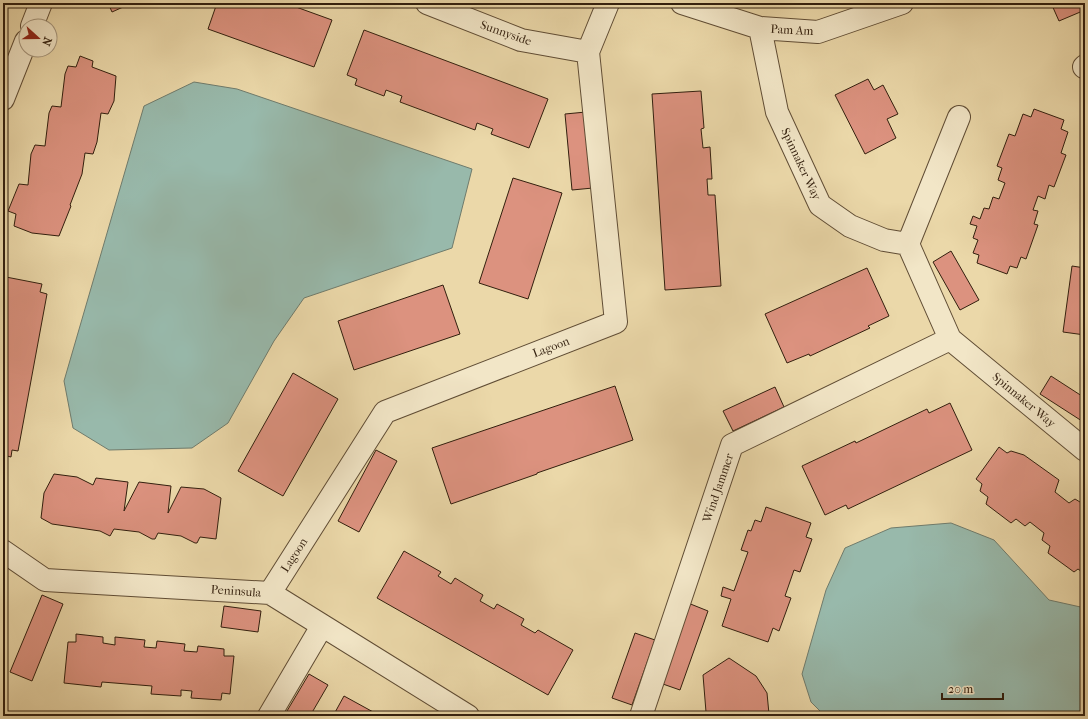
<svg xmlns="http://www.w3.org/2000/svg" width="1088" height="719" viewBox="0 0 1088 719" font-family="'IM FELL French Canon',serif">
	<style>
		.water { fill: #98b9ab; stroke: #6f7b6c }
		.building { fill: #dc927f; stroke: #321f0e }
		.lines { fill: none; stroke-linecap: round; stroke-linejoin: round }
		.minor-casing { stroke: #604d35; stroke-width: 24 }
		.minor { stroke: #f2e6c7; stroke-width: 22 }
		.labels { text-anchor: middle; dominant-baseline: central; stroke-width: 4; stroke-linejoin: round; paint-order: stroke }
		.street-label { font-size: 12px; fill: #321f0e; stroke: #f2e6c7 }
	</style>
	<rect width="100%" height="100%" fill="#ebd8a9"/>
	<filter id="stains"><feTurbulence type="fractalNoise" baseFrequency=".005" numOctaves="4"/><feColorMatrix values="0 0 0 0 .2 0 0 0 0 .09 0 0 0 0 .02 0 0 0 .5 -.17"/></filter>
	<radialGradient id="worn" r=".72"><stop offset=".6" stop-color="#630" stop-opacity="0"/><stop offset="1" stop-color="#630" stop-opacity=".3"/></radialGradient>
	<path class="water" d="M194,82l43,7 235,80 -20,79 -148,50 -30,43 -46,82 -36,25 -83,2 -36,-22 -9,-47 80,-275z
		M951,523l43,17 55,60 36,8v108h-260l-14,-14 -9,-28 24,-84 19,-42 46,-20z"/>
	<path class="building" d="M108,3h24l-20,9z
		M217,3h68l47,17 -18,47 -106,-38z
		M1051,3h34v7l-26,11z
		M364,30l184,69 -19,49 -38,-14 2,-5 -16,-6 -2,7 -75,-28 2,-6 -16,-6 -2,6 -29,-11 2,-6 -10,-4z
		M80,56l13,5 -1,6 24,9 -2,25 -6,13 -7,-1 -4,29 -4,12 -8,-1 -3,21 -12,31 1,1 -12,30 -27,-3 -18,-7 2,-12 -8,-3 11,-27 9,1 3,-31 4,-9 10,1 4,-33 3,-7 9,1 4,-33 3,-8 8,1z
		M868,79l6,11 9,-5 15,29 -11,5 9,19 -31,16 -30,-59z
		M701,91l3,37 -3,1 2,19 7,-1 2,32h-5l1,16h7l6,91 -56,4 -13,-196z
		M1034,109l30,11 -3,9 7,3 -7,21 5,2 -12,32 -5,-2 -4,14 -7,-3 -5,14 5,1 -4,13 4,1 -12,34 -5,-2 -4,11 -7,-2 -3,8 -30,-11 2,-8 -6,-2 5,-13 -5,-2 4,-12 -7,-2 3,-8 7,3 4,-11 5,1 4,-12 6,2 6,-16 -7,-3 4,-12 -5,-2 12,-32 6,2 8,-22 8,3z
		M586,112l7,76 -21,2 -7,-76z
		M513,178l49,15 -34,106 -49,-16z
		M1085,234v17h-2z
		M951,251l28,49 -19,10 -27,-48z
		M1072,266l13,2v67l-22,-3z
		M867,268l22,48 -21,10 2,2 -60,28 -1,-2 -22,9 -22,-49z
		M6,277l36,7 -2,8 7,2 -29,157 -6,-1 -1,7 -8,-2v-173l2,1z
		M443,285l17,49 -106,36 -16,-49z
		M293,373l45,26 -55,97 -45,-25z
		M1051,376l34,22v25l-45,-29z
		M615,386l18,54 -96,33v1l-86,30 -19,-56z
		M775,387l9,20 -51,24 -10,-20z
		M950,403l22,47 -124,59 -2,-4 -21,10 -23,-49 53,-25 1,2 71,-34 2,4z
		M999,447l8,6 4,-2 13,4 35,25 -4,12 14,11 6,-4 10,6v69l-7,-5 -4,3 -26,-19 2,-7 -8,-6 2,-7 -14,-11 -5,4 -9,-7 -5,4 -25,-19 2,-7 -8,-6 2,-7 -6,-5z
		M376,450l21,11 -38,71 -21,-11z
		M54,474l23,3 16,8 3,-7 32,4 -4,29 15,-29 32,4 -3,27 13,-26 23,2 17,9 -5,41 -16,-2 -3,6h-2l-14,-7 -23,-3 -3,6h-3l-13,-7 -25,-3 -4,7 -10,-5 -48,-7 -11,-6 3,-25z
		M766,507l45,16 -5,14 6,2 -12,33 -6,-2 -9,26 6,2 -12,33 -6,-3 -5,14 -46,-16 9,-27 -10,-3 2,-9 11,4 14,-39 -7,-2 7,-20 3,1 4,-11 6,2z
		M404,551l37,21 -3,4 13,8 4,-6 28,17 -3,6 14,8 3,-5 27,15 -3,6 14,8 3,-3 35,20 -25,45 -171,-97z
		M42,595l21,9 -31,77 -22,-9z
		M688,603l20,8 -28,79 -20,-7z
		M224,606l37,5 -3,21 -37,-5z
		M635,633l20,7 -23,65 -20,-7z
		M76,634l27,3v6l12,2v-8l30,3 -1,7 12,1 1,-7 28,3 -1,7 13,1 1,-6 26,3v7h10l-4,38 -8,-1 -1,7 -30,-2 1,-7 -11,-1v6l-30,-2 1,-8 -50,-4 -1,5 -37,-4 4,-41h8z
		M729,658l27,18 11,17 2,21 -1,2h-65l3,-4 -3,-37z
		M309,674l19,11 -18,31h-26z
		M344,696l31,17 -1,3h-41z"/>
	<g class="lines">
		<g class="minor-casing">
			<path id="minor" d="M427,3l94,37 67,12
				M682,3l78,25 58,4 84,-29
				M32,26l9,-23
				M760,28l17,84 43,93 30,21 34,14 24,4 42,95 135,111
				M1084,67l1,-1
				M3,99l23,-58
				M908,244l51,-127
				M3,551l42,29 225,13 198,123
				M270,593l115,-181 231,-90 -28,-270 20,-49
				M269,716l53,-90
				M641,716l91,-271 218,-106"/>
		</g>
		<use href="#minor" class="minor"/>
	</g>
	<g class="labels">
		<g class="street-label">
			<text transform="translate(792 30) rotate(3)">Pam Am</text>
			<text transform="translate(506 33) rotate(19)">Sunnyside</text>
			<text transform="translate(801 164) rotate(65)">Spinnaker Way</text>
			<text transform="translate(551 347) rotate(-21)">Lagoon</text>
			<text transform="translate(1024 400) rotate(40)">Spinnaker Way</text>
			<text transform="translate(718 488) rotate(-71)">Wind Jammer</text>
			<text transform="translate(294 555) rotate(-57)">Lagoon</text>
			<text transform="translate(236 591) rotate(4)">Peninsula</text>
		</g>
	</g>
	<rect width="1088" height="719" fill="none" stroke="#ebd8a9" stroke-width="16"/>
	<rect x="4" y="4" width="1080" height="711" fill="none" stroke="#321f0e" stroke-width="2"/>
	<rect x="8" y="8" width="1072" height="703" fill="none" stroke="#321f0e"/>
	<g transform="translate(38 38) rotate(111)"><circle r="19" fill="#f2e6c7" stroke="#a5967d"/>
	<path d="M0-3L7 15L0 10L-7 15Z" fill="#8f2418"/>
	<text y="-6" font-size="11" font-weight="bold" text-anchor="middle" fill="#321f0e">N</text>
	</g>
	<path d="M942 693v6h61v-6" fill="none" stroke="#321f0e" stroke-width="2"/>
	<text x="948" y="693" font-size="12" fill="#321f0e" stroke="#f2e6c7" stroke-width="3" paint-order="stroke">20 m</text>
	<rect width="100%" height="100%" filter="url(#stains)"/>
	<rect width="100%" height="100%" fill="url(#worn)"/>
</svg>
